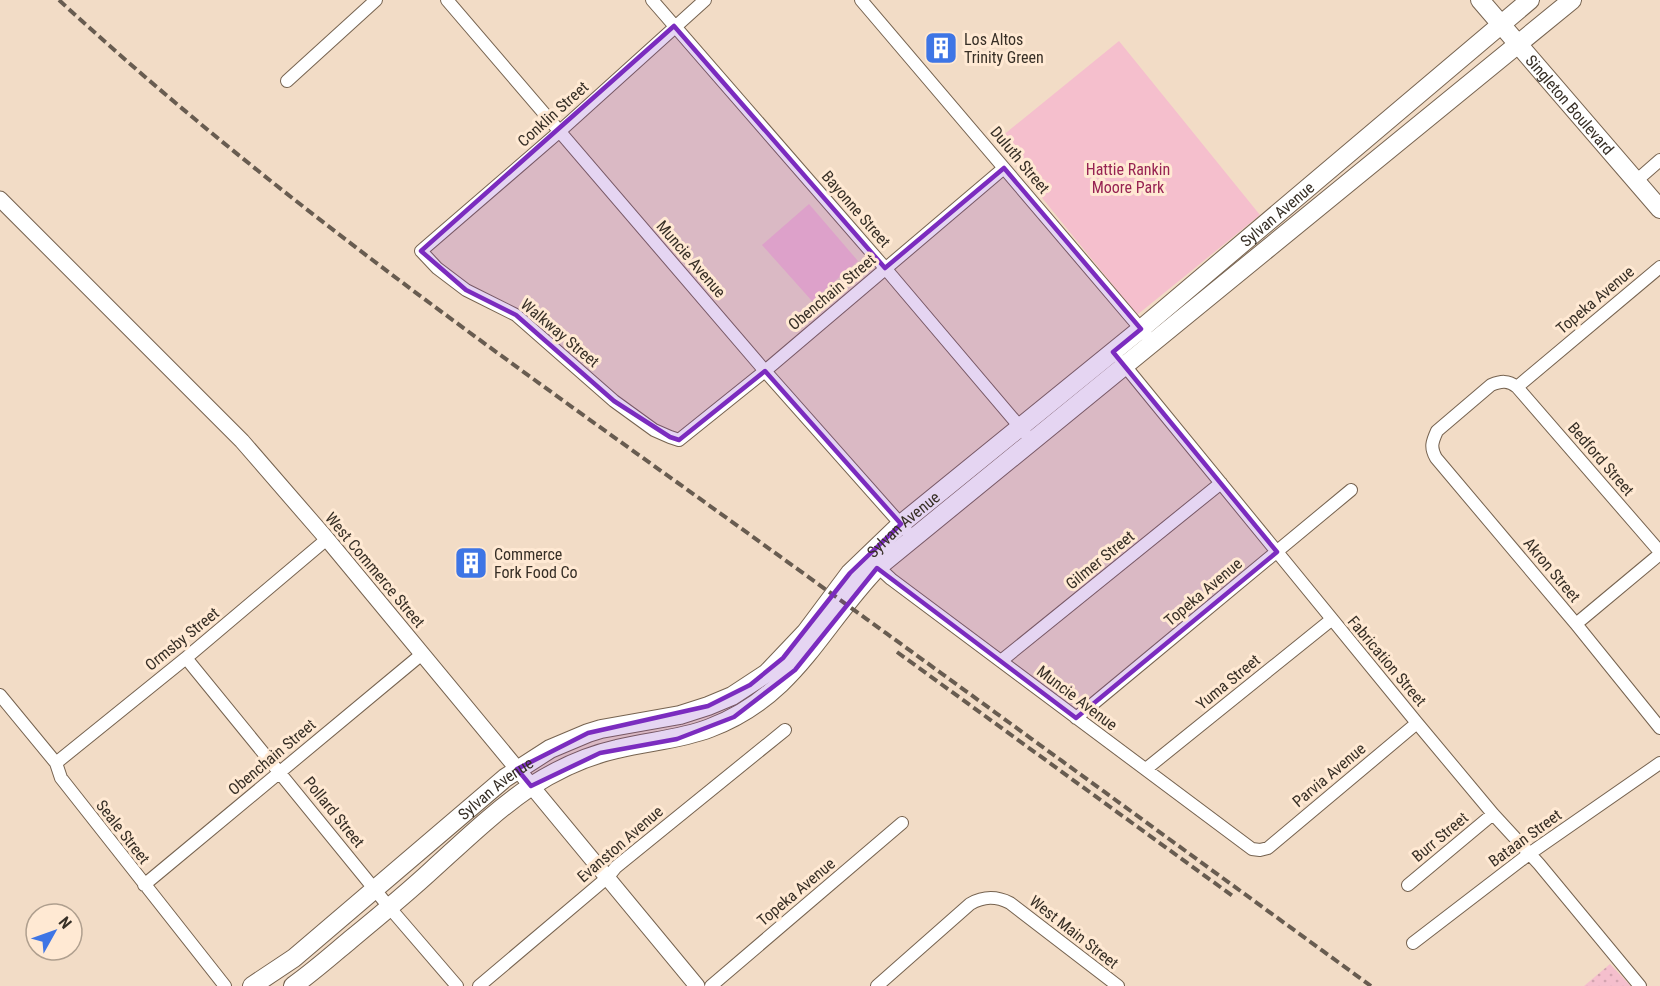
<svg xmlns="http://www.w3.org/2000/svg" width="1660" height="986" viewBox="0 0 1660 986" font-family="'Roboto Condensed',sans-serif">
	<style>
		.grass { fill: url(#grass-dots) }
		.park { fill: #f5bfcd }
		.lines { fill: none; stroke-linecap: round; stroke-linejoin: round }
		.minor-casing { stroke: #766350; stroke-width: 14 }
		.tertiary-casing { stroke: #766350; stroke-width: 17 }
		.secondary-casing { stroke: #766350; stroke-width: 20 }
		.minor { stroke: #fff; stroke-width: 12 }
		.tertiary { stroke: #fff; stroke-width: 15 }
		.secondary { stroke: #fff; stroke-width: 18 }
		.rail { stroke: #685c50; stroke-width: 4; stroke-dasharray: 9 4.5; stroke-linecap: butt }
		.marked { fill: #7b2cbf; fill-opacity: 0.2; stroke: #7b2cbf; stroke-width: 4.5; stroke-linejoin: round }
		.labels { text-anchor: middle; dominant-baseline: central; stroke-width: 6; stroke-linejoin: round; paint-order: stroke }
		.poi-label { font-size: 16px; fill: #372f26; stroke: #ffe9d3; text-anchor: start }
		.street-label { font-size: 16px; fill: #372f26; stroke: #ffe9d3 }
		.park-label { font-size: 16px; fill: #972352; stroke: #ffe9d3 }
	</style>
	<defs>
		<pattern id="grass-dots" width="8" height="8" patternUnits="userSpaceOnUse" patternTransform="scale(1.5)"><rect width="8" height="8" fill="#f5bfcd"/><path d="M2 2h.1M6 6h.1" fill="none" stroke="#d3a4b0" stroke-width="1.8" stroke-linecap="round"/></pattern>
	</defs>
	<rect width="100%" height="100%" fill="#f2dcc6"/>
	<path class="grass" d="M1610,964l21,22h-47z"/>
	<path class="park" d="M1119,41l141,174 -123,100 -141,-174z
		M809,204l49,57 -46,40 -50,-56z"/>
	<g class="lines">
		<g class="minor-casing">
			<path id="minor" d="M447,0l318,371 141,159
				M652,0l233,268 140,165
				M705,0l-145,131 -139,120 16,17 29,22 50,25 98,86 40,29 16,7 9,3 86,-69 239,-203
				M861,0l285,335
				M287,81l89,-81
				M1636,181l24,-21
				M1660,267l-143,120c-9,-7 -16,-6 -26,-2l-54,46c-5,11 -7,16 -1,27l140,166 84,104
				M1121,361l296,362 76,91 46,50 101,122
				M1517,387l143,165
				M878,567l13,12 361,270 8,1 8,-2 149,-125
				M1576,624l84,-70
				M186,658l203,249 68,79
				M1001,661l220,-178
				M0,695l56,68 5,15 164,208
				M1076,718l275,-228
				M56,763l130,-105 141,-119
				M1146,769l185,-149
				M144,885l278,-231
				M1408,885l85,-71
				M1413,943l116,-89 131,-91
				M479,986l129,-109 8,-10 169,-137
				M711,986l191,-163
				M877,986l93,-82c14,-8 26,-8 40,-1l108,83"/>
		</g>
		<g class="tertiary-casing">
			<path id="tertiary" d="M0,199l242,242 85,98 370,447"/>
		</g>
		<g class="secondary-casing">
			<g id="secondary">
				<path id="s1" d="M1480,0l180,209"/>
				<path id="s2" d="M252,986l42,-28 211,-180 45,-29 38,-16 13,-4 79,-14 28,-9 24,-10 35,-23 39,-41 44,-59 51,-49 240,-195 389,-329"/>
				<path d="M293,986c20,-14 38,-30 57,-46 28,-23 56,-46 83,-71 31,-28 62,-58 97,-82 26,-17 56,-31 87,-38 31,-8 62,-9 93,-21 85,-32 110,-101 168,-161l694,-567"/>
			</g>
		</g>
		<use href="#minor" class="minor"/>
		<use href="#tertiary" class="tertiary"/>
		<use href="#secondary" class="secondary"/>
		<path class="rail" d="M59,0c202,187 428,346 651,506 221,159 441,320 661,480
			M897,652l337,245"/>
	</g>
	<path class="marked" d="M674,26l211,242 119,-100 137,161 -28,23 164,200 -201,166 -199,-150 -82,102 -61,47 -57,22 -77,14 -69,33 -14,-17 71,-36 120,-27 42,-21 33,-27 67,-85 51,-49 -136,-153 -86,69 -9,-3 -56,-36 -98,-86 -50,-25 -45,-39z"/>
	<defs>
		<g id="building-square" transform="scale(1.725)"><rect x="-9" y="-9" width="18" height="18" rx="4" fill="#3e75e5" stroke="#ffe9d3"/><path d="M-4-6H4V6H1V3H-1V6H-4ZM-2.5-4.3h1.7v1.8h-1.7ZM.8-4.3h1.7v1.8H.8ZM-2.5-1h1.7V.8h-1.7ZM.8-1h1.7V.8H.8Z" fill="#fff"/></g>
	</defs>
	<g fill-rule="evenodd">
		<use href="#building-square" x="941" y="48"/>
		<use href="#building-square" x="471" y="563"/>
	</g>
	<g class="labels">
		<g class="poi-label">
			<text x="964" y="39">Los Altos<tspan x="964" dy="18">Trinity Green</tspan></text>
			<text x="494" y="554">Commerce<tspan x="494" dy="18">Fork Food Co</tspan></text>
		</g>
		<g class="street-label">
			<text stroke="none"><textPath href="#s1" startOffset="138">Singleton Boulevard</textPath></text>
			<text transform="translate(553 114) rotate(-42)">Conklin Street</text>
			<text transform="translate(1020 160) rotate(50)">Duluth Street</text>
			<text transform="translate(856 209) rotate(49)">Bayonne Street</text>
			<text stroke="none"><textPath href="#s2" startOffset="1302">Sylvan Avenue</textPath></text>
			<text transform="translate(691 259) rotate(49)">Muncie Avenue</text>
			<text transform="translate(832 292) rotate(-40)">Obenchain Street</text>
			<text transform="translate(1595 300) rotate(-40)">Topeka Avenue</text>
			<text transform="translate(560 333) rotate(40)">Walkway Street</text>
			<text transform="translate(1601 459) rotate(49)">Bedford Street</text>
			<text stroke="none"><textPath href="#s2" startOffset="816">Sylvan Avenue</textPath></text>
			<text transform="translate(1100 560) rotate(-39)">Gilmer Street</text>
			<text transform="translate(375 570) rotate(50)">West Commerce Street</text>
			<text transform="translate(1552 570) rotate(50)">Akron Street</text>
			<text transform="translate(1203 592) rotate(-40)">Topeka Avenue</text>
			<text transform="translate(182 639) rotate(-39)">Ormsby Street</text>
			<text transform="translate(1387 661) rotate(50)">Fabrication Street</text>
			<text transform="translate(1228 682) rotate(-39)">Yuma Street</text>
			<text transform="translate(1077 698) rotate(37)">Muncie Avenue</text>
			<text transform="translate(272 757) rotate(-40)">Obenchain Street</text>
			<text transform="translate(1329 775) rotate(-40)">Parvia Avenue</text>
			<text stroke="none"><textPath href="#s2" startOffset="314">Sylvan Avenue</textPath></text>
			<text transform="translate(334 812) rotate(51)">Pollard Street</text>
			<text transform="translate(123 832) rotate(52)">Seale Street</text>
			<text transform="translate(1440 837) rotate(-40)">Burr Street</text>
			<text transform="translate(1525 838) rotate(-36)">Bataan Street</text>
			<text transform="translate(620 844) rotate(-41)">Evanston Avenue</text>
			<text transform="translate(796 892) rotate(-40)">Topeka Avenue</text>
			<text transform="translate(1074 932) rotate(38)">West Main Street</text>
		</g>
		<g class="park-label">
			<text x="1128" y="169">Hattie Rankin<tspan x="1128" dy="18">Moore Park</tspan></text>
		</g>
	</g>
	<g transform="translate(54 932) rotate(50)"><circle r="28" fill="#ffe9d3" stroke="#af9f8e" stroke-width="1.5"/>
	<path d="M0-4.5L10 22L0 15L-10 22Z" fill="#3e75e5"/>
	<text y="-9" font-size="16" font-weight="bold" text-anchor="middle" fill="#372f26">N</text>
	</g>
</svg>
